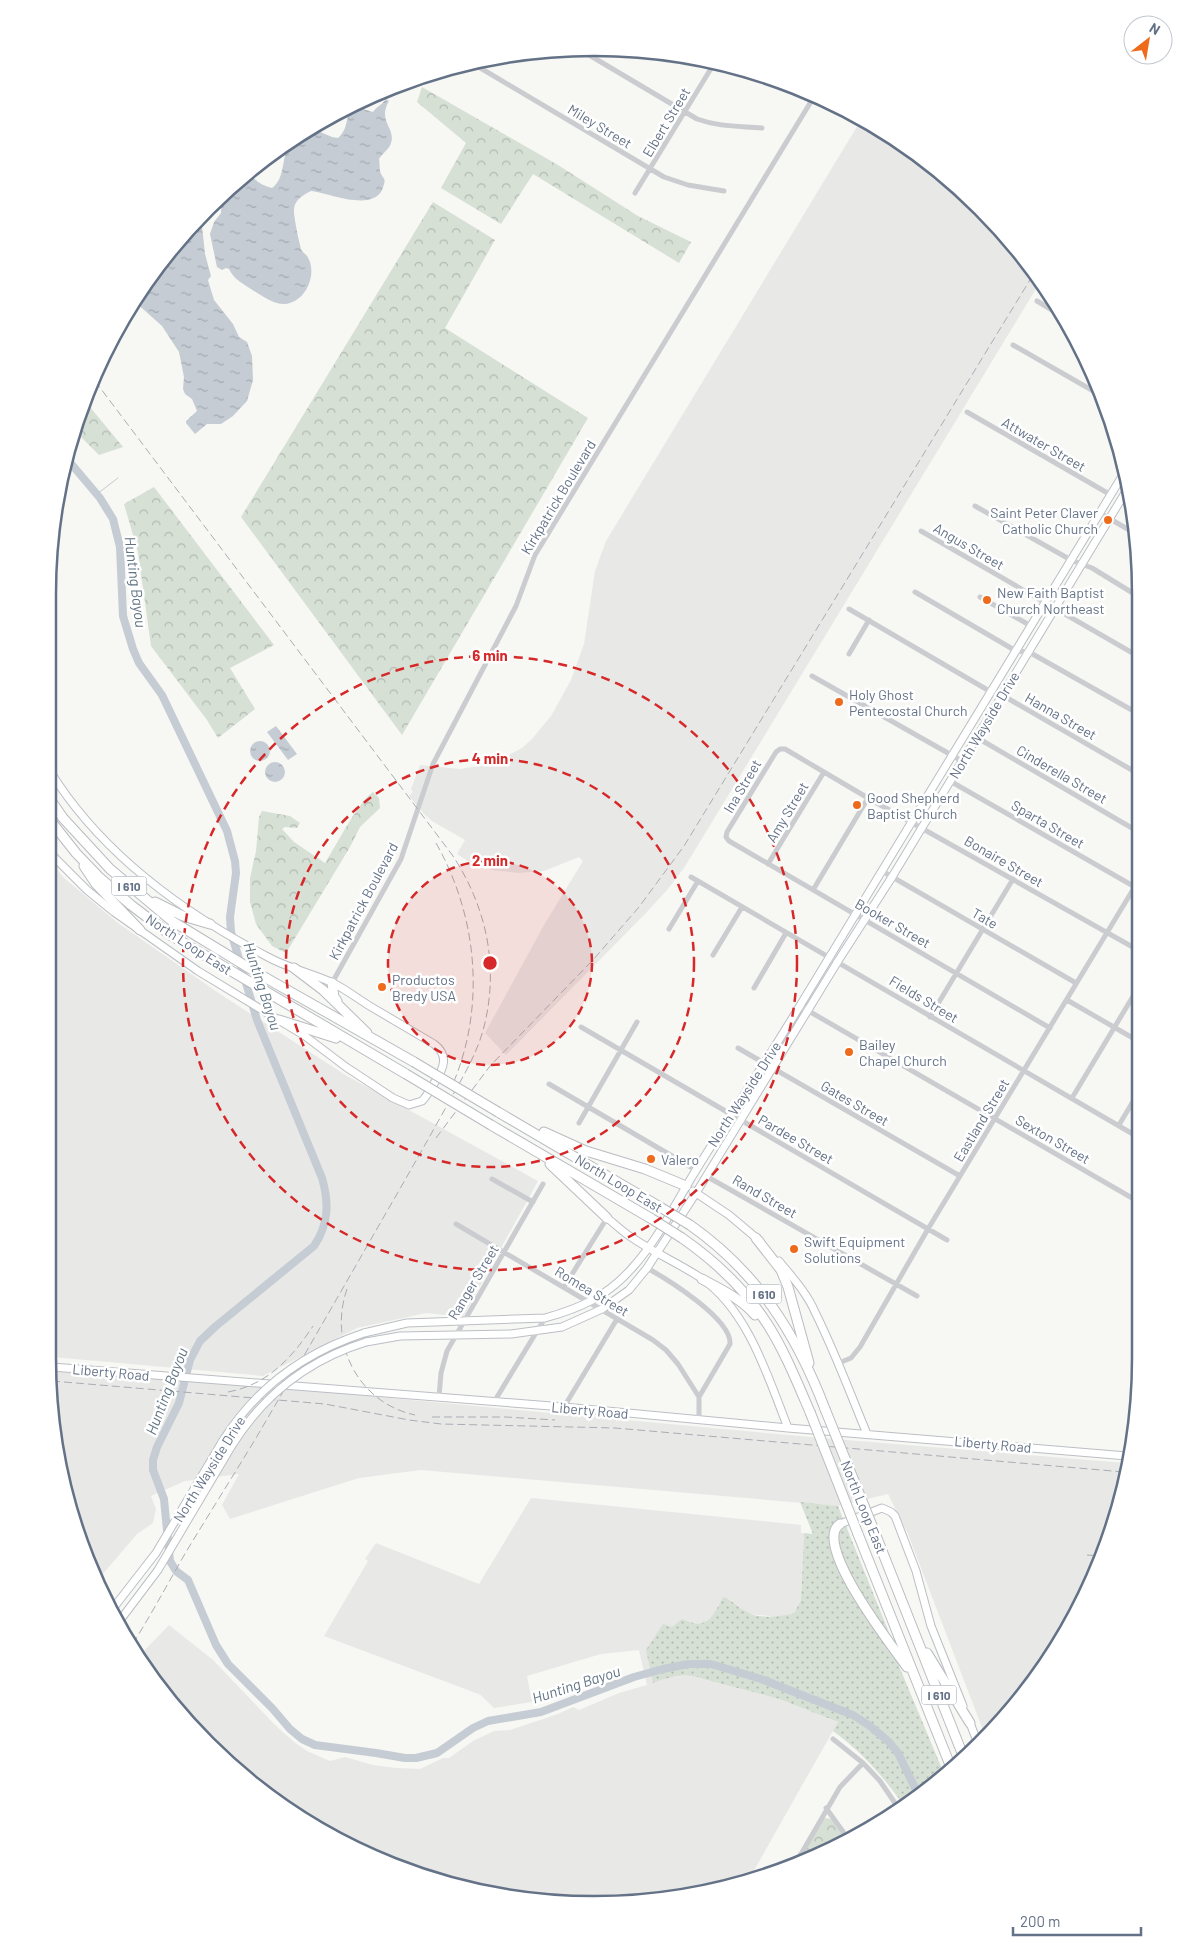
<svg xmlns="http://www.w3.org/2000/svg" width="1188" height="1952" viewBox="0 0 1188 1952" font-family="Barlow,sans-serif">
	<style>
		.built { fill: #e8e8e7 }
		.grass { fill: url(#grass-dots) }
		.forest { fill: url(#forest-crowns) }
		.water { fill: url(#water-ripples) }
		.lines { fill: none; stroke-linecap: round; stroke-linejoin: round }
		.stream { stroke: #c5ccd3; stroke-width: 1 }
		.river { stroke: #c5ccd3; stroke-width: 8 }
		.secondary-casing { stroke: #bbbfc4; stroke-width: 9 }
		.motorway-casing { stroke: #b9bcc0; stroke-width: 11 }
		.minor { stroke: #caccd0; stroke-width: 5 }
		.secondary { stroke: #fff; stroke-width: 7 }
		.motorway { stroke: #fff; stroke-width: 9 }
		.rail { stroke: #a9adb4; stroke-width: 1; stroke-dasharray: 8 4; stroke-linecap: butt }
		.secondary-bridge-casing { stroke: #bbbfc4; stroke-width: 9; stroke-linecap: butt }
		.motorway-bridge-casing { stroke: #b9bcc0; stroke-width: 11; stroke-linecap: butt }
		.secondary-bridge { stroke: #fff; stroke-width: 7 }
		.motorway-bridge { stroke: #fff; stroke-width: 9 }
		.ring { fill: none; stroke: #d62828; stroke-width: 2.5; stroke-dasharray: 9 6 }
		.poi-dot { fill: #ef6b1c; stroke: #fff; stroke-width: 2 }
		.labels { text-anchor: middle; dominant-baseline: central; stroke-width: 5; stroke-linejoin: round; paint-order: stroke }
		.shield { fill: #fff; stroke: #929cab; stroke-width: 1 }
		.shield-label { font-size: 12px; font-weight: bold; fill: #647287 }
		.street-label { font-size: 14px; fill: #647287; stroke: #fff }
		.poi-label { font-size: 14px; fill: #647287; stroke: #fff; text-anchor: start }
		.water-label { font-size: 15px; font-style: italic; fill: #607483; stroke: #fff }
		.rim { fill: none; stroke: #647287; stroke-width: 2.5 }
		.centre { fill: #d62828; stroke: #fff; stroke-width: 2.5 }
		.ring-label { font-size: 15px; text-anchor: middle; font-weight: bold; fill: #d62828; stroke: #fff; stroke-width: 5; stroke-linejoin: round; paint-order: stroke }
	</style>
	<defs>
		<pattern id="grass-dots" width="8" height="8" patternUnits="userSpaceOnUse" patternTransform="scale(1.25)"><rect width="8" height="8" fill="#d7e0d5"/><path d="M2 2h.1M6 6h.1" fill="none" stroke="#b2bab2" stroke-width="1.8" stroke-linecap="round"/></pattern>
		<pattern id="forest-crowns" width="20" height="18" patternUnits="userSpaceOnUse" patternTransform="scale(1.25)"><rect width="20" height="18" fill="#d7e0d5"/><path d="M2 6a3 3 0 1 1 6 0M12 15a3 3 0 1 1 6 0" fill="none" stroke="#b2bab2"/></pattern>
		<pattern id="water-ripples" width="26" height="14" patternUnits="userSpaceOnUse" patternTransform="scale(1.25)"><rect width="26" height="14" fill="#c5ccd3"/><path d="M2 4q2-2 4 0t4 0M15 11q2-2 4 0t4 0" fill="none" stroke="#a4aab1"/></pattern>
	</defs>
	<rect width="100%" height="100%" fill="#f7f7f4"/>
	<path class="built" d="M861,120l37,20 83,68 58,76 -355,584 -17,22 -22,24 -139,141 -21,-22 59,-108 39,-64 -4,-4 -35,14 -26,2 -26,-3 -24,-9 -11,-7 8,-14 -33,-19 -8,-7 -15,-18 4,-4 -2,-3 9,-24 40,4 31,-5 31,-16 10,-9 19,-23 20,-36 13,-36 11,-73 11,-30z
		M50,861l14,17 54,45 102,71 127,82 191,105 -75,136 -37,-4 -69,15 -94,48 -211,-19z
		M52,1368l198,17 560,52 316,26 -15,71 -63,128 -62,76 -78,-204 -20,-40 -50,12 -417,-36 -62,8 -129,41 -8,-14 17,-31 -54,7 -34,15 5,13 -3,14 -16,11 -41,48 -20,-49 -24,-103z
		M531,1498l270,27v8h3l-3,67 -7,13 -13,4 -33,-3 -19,-15 -6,-1 -9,16 -9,8 -12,2 -40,58 18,-5 22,-2 10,4 76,20 59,23 -90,159 -82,19 -72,4 -106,-10 -69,-18 -67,-28 -90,-56 -102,-102 -21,-34 30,-31 44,35 61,64 20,18 13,9 23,10 15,-4 28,8 23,3 24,1 23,-11h6l24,-17 21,-10 16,-1 48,-16 15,-7 6,3 40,-17 28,-8 -8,-35 -38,4 -74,22 5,26 -38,6 -13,-13 -157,-59 44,-75 -3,-2 11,-16 103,41z"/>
	<path class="grass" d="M800,1502l38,4 56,139v9l51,122 -19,16 -22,14c-20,-29 -42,-54 -71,-75l5,-9 -59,-23 -76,-20c-17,-7 -33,-2 -50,4l-7,-33 17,-26 9,3 10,-8c24,12 31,-2 41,-22 10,3 15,11 24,15 10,7 35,5 47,1l7,-13 3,-67 9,1z"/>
	<path class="forest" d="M422,87l136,78 80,51 53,26 -12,21 -146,-89 -32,50 -60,-36 25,-45 -49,-41z
		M433,202l62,38 -50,88 143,90 -186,317 -161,-218z
		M85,401l38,46 -24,8 -25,-25 3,-12z
		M154,487l120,158 -44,23 25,41 -37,29 -11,-18 -56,-74 -13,-94 -14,-48z
		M373,792l6,6 1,10 -20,19 -10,20 -64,106 -14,-7 -16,-22 -6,-22v-24l6,-27 3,-34 3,-6 28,5 10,7 -3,5 -12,-1 -3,2 12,13 31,21c11,-17 33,-61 48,-71z
		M826,1818l5,1 16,22 -11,7 -26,11 -7,-5 20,-35z"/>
	<path class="water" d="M386,99l3,2c-12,20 7,27 2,42 -1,5 -9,11 -12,16 1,4 0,11 2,15 2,4 5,5 3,10 -6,31 -54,9 -73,7 -8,4 -17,9 -17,19 -1,3 6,38 8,41 1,2 4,3 5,5 9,13 3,33 -8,42 -16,13 -30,2 -45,-7 -10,-7 -20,-11 -25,-22l-3,-1 -4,2 -5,-3 -7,-33 4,-12 7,-9 1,-18 28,-22c4,8 13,13 22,15 16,-12 7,-35 22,-50 5,-4 12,-7 17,-10l21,9 6,1c17,-14 -1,-38 35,-26 4,-6 8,-6 13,-13z
		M199,218l3,8 3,28 6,22 -3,4 6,20 19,24 6,13 8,5 5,14 1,24 -6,21 -14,15 -12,8h-14l-12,10 -9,-11v-2l11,-10 -5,-12 -7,-5 -2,-5 1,-12 -5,-25 -17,-26 -28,-25 6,-11z
		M276,726l21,28 -9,6 -21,-28z
		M250 751a10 10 0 1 1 20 0a10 10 0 1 1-20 0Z
		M265 772a10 10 0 1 1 20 0a10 10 0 1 1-20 0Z"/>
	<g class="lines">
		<path class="stream" d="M97,494l21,-16"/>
		<path class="river" d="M68,460l32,38 13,21 7,28 3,69 10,33 6,14 23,32 65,136 8,30 1,12 -6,44 1,15 26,88 65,158c7,24 7,46 -8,68l-98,80 -16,15 -10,19 -11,43 -22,44 -4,13v10l11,29 1,11 5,51 6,10 12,9 28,65 12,19 44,44 18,21 12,10 13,6 61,8 29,5h11l21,-5 36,-25 15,-7 53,-9 93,-35 29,-8 25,-5h23l50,15 92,36 17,11 19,16 9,11 21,43"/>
		<g class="secondary-casing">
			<path id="secondary" d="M50,771c50,81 132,141 216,185 21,12 45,17 67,27 12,6 24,15 35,22 22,13 44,26 66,39 15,11 10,24 1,38 -4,6 -8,14 -13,19l-13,4 -16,-7 -47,-31 -41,-31 -107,-65 -84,-59 -27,-22 -37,-37
				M693,1191l36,24 31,26
				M607,1218c8,6 16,14 24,19 22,15 47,26 70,41 47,32 67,99 87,150
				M779,1261c13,16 28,32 36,51 20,40 35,81 52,122
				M364,1333l43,-10 138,-5c36,-10 63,-22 88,-51 27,-30 44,-67 65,-100 35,-56 72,-111 106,-168 107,-175 214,-350 320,-526
				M366,1342l34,-6 111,-2 51,-7 40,-18 27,-19 18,-22 49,-75 142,-232 54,-84 236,-389
				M52,1367l512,40 224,21 339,28
				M840,1524l42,-16 9,4 4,4 21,55 15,55 32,80
				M111,1611l45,-58 66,-111
				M118,1623l40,-53 73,-123
				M968,1718l11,28"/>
		</g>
		<g class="motorway-casing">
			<path id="motorway" d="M50,799l13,19 47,51 62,52 87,53 155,88
				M50,820l26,33 24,25 31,27 41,31 234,138
				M84,866l12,18 44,46
				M155,902l28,14 27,8
				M294,968l29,22 44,43
				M332,983l2,14 3,4
				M279,1020l57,18
				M498,1112l162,95
				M491,1125l161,94
				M544,1132l42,19 59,18 41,17
				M550,1164l57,54
				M690,1225c67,47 106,108 135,184
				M682,1238c33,23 64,52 86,87 17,27 29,57 42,87
				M756,1238l25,32 7,17 21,76
				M702,1279c18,10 40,20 53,36
				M840,1524c-29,19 53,123 67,143
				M873,1528l91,230
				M858,1534l94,236
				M927,1653l43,70"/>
		</g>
		<path class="minor" d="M579,49l118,70c22,8 42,7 65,9
			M472,63l192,114 24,8 36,6
			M635,193l80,-131
			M1037,301l28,17
			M1013,345l89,51
			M967,412l144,83
			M975,506l96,54 21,8 44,27
			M1100,513l36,21
			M921,531l215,124
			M915,592l101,59 13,1 108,61
			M980,597l51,29
			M849,609l142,83 11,3 135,78
			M849,654l20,-34
			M812,676l150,85
			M976,737l161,94
			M950,781l185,106
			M768,864l56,-92
			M882,871l194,112
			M691,877l447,260
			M813,890l55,-92
			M669,929l29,-48
			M713,955l29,-48
			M332,983l69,-124 32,-95 83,-158 19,-51 280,-460
			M754,988l32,-55
			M1067,1000l71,41
			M800,1006l339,196
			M930,1017l83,-138
			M581,1027l366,213
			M1050,1028l-321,-187 -3,-4 1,-5 49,-80 4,-3h5l83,49 270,152
			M738,1048l222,128
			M549,1084l147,86
			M1072,1098l66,-110
			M579,1123l58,-101
			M1119,1125l19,-32
			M706,1176l211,120
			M492,1179l41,23
			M456,1224l197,116 13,10 12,14 21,33
			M647,1268c20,11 85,51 83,76l-31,53v22
			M564,1287l43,-69
			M839,1363l12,-5 9,-11 68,-118 209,-346
			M439,1397l2,-24 6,-22 96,-167
			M494,1402l51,-84
			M564,1407l53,-88
			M833,1739l30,24 17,18 19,28
			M826,1808l23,32
			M800,1855l8,5
			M794,1866l46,-79 23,-24"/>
		<use href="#secondary" class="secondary"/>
		<use href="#motorway" class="motorway"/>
		<path class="rail" d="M95,381l358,475c32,49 45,105 33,162 -6,31 -21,55 -36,82 -21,38 -42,75 -64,113 -43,75 -86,150 -130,225 -23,38 -47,76 -70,114 -18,31 -35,63 -54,93
			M436,843c42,74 50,165 16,243
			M436,1138l54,-72 103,-106 46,-53 45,-61 349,-571
			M347,1289c-19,54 11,114 68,126
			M52,1381l273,23 84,16 32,4 174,4 509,44
			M228,1392c39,-7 64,-34 85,-66
			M432,1417h74l49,3
			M1087,1555l14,1"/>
		<g class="secondary-bridge-casing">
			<path id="secondary-bridge" d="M222,1442c33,-53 81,-89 142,-109
				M231,1447c32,-52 77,-87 135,-105"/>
		</g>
		<g class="motorway-bridge-casing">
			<path id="motorway-bridge" d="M414,1062l84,50
				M406,1074l85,51
				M660,1207l30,18
				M652,1219l30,19
				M825,1409l48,119
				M810,1412l48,122"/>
		</g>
		<use href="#secondary-bridge" class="secondary-bridge"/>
		<use href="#motorway-bridge" class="motorway-bridge"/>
	</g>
	<circle cx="490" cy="963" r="102" fill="#d62828" fill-opacity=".12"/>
	<g class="ring">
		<circle cx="490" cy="963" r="102"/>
		<circle cx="490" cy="963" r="204"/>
		<circle cx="490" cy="963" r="307"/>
	</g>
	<g class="poi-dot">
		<circle cx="1108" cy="520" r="5"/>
		<circle cx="987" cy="600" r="5"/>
		<circle cx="839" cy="702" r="5"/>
		<circle cx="857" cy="805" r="5"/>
		<circle cx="382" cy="987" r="5"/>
		<circle cx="849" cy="1052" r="5"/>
		<circle cx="651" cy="1159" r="5"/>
		<circle cx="794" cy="1249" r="5"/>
	</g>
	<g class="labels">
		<g class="shield">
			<rect x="111.5" y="876.5" width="35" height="19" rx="4"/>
			<rect x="746.5" y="1284.5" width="35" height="19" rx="4"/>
			<rect x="921.5" y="1685.5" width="35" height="19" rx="4"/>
		</g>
		<g class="shield-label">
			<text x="129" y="886">I 610</text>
			<text x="764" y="1294">I 610</text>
			<text x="939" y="1695">I 610</text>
		</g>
		<g class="street-label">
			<text transform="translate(666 122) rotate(-59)">Elbert Street</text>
			<text transform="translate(600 126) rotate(31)">Miley Street</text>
			<text transform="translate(1044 444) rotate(30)">Attwater Street</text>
			<text transform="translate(558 497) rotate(-59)">Kirkpatrick Boulevard</text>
			<text transform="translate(969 546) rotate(30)">Angus Street</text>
			<text transform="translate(1061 716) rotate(30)">Hanna Street</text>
			<text transform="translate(984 725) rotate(-59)">North Wayside Drive</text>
			<text transform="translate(1062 774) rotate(30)">Cinderella Street</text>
			<text transform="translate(742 786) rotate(-59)">Ina Street</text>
			<text transform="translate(787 812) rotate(-59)">Amy Street</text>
			<text transform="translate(1048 824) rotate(30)">Sparta Street</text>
			<text transform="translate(1004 861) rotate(30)">Bonaire Street</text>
			<text transform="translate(363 901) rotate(-62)">Kirkpatrick Boulevard</text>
			<text transform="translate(985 918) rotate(30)">Tate</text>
			<text transform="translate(893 923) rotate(30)">Booker Street</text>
			<text transform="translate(189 944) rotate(33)">North Loop East</text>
			<text transform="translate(924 999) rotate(31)">Fields Street</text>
			<text transform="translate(744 1094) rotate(-57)">North Wayside Drive</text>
			<text transform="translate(855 1103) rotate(30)">Gates Street</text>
			<text transform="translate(981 1120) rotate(-59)">Eastland Street</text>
			<text transform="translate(796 1139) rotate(30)">Pardee Street</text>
			<text transform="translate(1053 1139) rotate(30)">Sexton Street</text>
			<text transform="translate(619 1183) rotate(31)">North Loop East</text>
			<text transform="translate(765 1196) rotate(30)">Rand Street</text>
			<text transform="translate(473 1282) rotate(-59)">Ranger Street</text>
			<text transform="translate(592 1291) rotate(31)">Romea Street</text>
			<text transform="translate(111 1372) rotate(5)">Liberty Road</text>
			<text transform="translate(590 1410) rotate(5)">Liberty Road</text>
			<text transform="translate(993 1444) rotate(5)">Liberty Road</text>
			<text transform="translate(209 1469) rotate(-58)">North Wayside Drive</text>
			<text transform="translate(864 1507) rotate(68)">North Loop East</text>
		</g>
		<g class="poi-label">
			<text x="1098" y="512" text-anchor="end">Saint Peter Claver<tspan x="1098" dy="16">Catholic Church</tspan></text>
			<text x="997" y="592">New Faith Baptist<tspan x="997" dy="16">Church Northeast</tspan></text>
			<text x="849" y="694">Holy Ghost<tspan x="849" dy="16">Pentecostal Church</tspan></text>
			<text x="867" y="797">Good Shepherd<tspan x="867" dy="16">Baptist Church</tspan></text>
			<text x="392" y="979">Productos<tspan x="392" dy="16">Bredy USA</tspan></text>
			<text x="859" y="1044">Bailey<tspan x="859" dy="16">Chapel Church</tspan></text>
			<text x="661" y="1159">Valero</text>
			<text x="804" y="1241">Swift Equipment<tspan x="804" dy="16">Solutions</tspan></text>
		</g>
		<g class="water-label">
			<text transform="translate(136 582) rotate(83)">Hunting Bayou</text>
			<text transform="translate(263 986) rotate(72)">Hunting Bayou</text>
			<text transform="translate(166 1391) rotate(-69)">Hunting Bayou</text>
			<text transform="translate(576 1684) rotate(-18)">Hunting Bayou</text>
		</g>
	</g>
	<path d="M0 0H1188V1952H0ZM594 56H594A538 538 0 0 1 1132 594V1358A538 538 0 0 1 594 1896H594A538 538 0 0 1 56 1358V594A538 538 0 0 1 594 56Z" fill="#fff" fill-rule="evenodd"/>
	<path class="rim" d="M594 56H594A538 538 0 0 1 1132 594V1358A538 538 0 0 1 594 1896H594A538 538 0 0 1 56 1358V594A538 538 0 0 1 594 56Z"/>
	<circle cx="490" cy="963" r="8" class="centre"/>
	<g class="ring-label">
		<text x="490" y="661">6 min</text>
		<text x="490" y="764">4 min</text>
		<text x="490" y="866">2 min</text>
	</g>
	<g transform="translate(1148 40) rotate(31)"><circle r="24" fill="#ffffff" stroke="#c1c7cf"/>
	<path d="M0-4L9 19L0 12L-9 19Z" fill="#ef6b1c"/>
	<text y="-8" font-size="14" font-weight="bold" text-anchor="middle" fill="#647287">N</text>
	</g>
	<path d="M1013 1927v8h128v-8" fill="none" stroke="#647287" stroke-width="2.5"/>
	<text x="1020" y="1927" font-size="15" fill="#647287" stroke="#ffffff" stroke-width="4" paint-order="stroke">200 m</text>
</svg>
